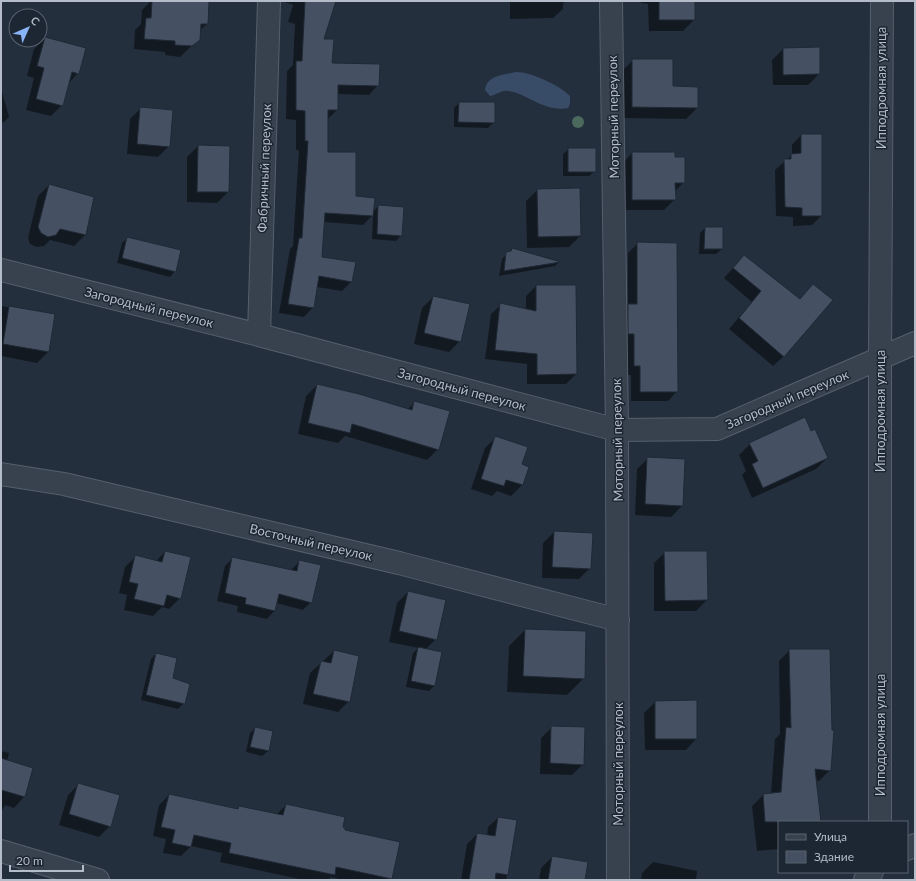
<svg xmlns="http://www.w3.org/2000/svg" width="916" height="881" viewBox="0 0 916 881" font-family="Lato,sans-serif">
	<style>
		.water { fill: #394c67 }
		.shadow { fill: #0007 }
		.building { fill: #455162; stroke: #1f2835 }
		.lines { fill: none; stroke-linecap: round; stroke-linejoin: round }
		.minor-casing { stroke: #565f6c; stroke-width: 24 }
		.minor { stroke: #38414e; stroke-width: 22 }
		.tree { fill: #4b6a5d }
		.labels { text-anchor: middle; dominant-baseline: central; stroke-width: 3; stroke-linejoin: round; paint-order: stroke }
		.street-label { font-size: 13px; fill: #b4bcc9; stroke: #1d2633 }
	</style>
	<rect width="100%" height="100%" fill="#242f3e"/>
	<path class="water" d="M516,72c15,0 43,13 54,24v8l-2,4c-23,5 -41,-15 -60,-17 -7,-1 -11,4 -18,5l-5,-6c2,-15 19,-15 31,-18z"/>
	<path class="shadow" d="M151,1h57l-1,23 -8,7v8l-19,18 -15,-2v-3l-31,-3 1,-19 6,-6 1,-14z
		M282,1h53l-12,39 8,24 47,21 -9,10 -32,-1v16l-10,10v33l28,44 18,15 5,-6 23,29 -5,6 -24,-2 1,-24 -10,10 -39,-3 -3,36 30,24 -9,9 -25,-4 -4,20 -9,10 -25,-4 11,-64 3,-3 6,-96h-3v-30l-10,-1 1,-48 6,-6 2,-41 -7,-2 5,-17z
		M510,1h55l-2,3v5l-10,9 -43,1z
		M641,1h53v19l-11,11h-34l-1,-27 -7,-1z
		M45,38l33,35 -10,11 -6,21 -11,11 -25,-6 8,-32 -7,-2 7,-27z
		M819,48v26l-11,11h-35l-1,-25 11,-11z
		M633,60l64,48 -11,11 -64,-1v-47z
		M1,88l8,29 -5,5 -3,1z
		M459,103l35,19 -6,6 -34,-1v-19z
		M141,108l28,38 -11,11 -31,-3 3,-35z
		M801,135l21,80 -10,10 -19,1v-9l-17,-1 -1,-46 17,-15v-10z
		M198,146l30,46 -11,11 -30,-1v-45z
		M569,149l26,22 -6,5h-26v-22z
		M632,153l42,5 10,24 -9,9v8l-11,11h-42v-46z
		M49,185l44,13 -8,37 -11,11 -24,-6 -6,6 -7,1 -7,-3 -2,-6 10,-42z
		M537,190l43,46 -11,11 -42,1 -1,-47z
		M705,228l17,21 -6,5h-17l1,-21z
		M128,238l47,33 -5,6 -53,-14 5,-20z
		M638,243l39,148 -9,10h-37v-26h-6l-6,-61 9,-9v-52z
		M512,249l47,13 -4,4 -56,10 3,-17z
		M744,256l55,44 14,-15 -29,71 -11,10 -44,-37 23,-27 -28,-24z
		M536,286l40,88 -10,10h-39v-20l-42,-5 6,-45 10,-9 25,5v-14z
		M433,297l27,44 -11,11 -35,-8 8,-36z
		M1,306l53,9 -6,37 -11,11 -36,-7z
		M317,385l90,25 8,-8 23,47 -11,11 -82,-24 -7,7 -40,-9 8,-38z
		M811,433l16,25 -11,11 -64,29 -10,-23 4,-4 -7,-16 11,-11z
		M496,437l24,28 8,2 -6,18 -11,11 -14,-5 -5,5 -21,-7 14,-41z
		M648,458l34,48 -11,11 -36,-2 2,-46z
		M554,532l38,2 -2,34 -11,11 -37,-1 1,-35z
		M165,552l15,46 -11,11 -7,-2 -9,9 -29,-6 3,-15 -8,-2 6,-26 11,-11 20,5z
		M665,552l42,48 -11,11h-42v-48z
		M233,558l58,12 9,-9 11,41 -8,8 -27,-7 -1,7 -8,9 -30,-7 1,-6 -21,-5 8,-35z
		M408,592l28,47 -10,10 15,4 -7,33 -5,5 -23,-4 7,-34 5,-5 -29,-6 8,-39z
		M525,630l60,2 -1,46 -17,17 -60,-3 2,-46z
		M790,650l40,120 -11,11h-4l5,41h-41v27l-22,2 -5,-45 11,-11 8,-1 4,-55 5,-5 -1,-73z
		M334,651l15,50 -11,11 -35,-8 7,-31z
		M156,654l16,24 12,25 -6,6 -37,-9 10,-41z
		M655,702l41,37 -10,11h-41l-1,-37z
		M552,727l31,37 -11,11 -32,-1 1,-36z
		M255,728l13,23 -6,5 -16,-4 4,-19z
		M1,751l8,2 -2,8 17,36 -10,11 -9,-3 -4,7z
		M79,784l31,42 -11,11 -40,-12 9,-30z
		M169,795l67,15 3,-3 38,7 9,-9 56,23 2,3 54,12 -7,36 -48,1 -12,-3 -3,3h-24l-84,-18 2,-9 -31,-7 -10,10 -18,-3 3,-14 -13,-3 6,-31z
		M498,818l18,2 -10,60h-45l6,-36 10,-10 10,2 1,-9z
		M552,857l32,23h-45l2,-12z
		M653,862l44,9 -1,9h-55l1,-7z"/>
	<path class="building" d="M152,1h57l-1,23h-7l-1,16 -8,6 -17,-1v-4l-31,-2 2,-21h5z
		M305,1h31l-12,38h10l-2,24 48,1 -1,22 -41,-1v25h-10v42h28v44l19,2 -2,18 -48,-3 -3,44 34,5 -4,20 -33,-6 -5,32 -26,-4 11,-66h3l6,-97h-3v-30l-9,-1v-49h6z
		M659,1h36v19h-36z
		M45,37l41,11 -7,26 -7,-2 -9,34 -27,-7 8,-31 -7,-2z
		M820,47v27l-37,1v-27z
		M632,59h41v27l25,1v21l-66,-1z
		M459,102h36v21l-37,-1z
		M140,107l33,3 -3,37 -33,-3z
		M801,134h21v82h-20v-8l-17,-1 -1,-48h7v-5l10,-1z
		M198,145l32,1 -1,46h-32z
		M568,148h28v24h-28z
		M632,152h43v5h10v26h-10l1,17h-44z
		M49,184l45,13 -8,38 -26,-6 -4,6 -8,2 -7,-4 -3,-6z
		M580,188l1,48 -43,1 -1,-48z
		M378,205l26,2 -2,29 -25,-2z
		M705,227h18v22h-19z
		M127,237l54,13 -5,22 -54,-14z
		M637,242l40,1 1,149h-38v-26h-6v-32h-6v-30h9z
		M512,248l49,14 -57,9 2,-19 5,-1z
		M744,255l56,44 13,-15 20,16 -49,57 -45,-39 22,-27 -28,-23z
		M536,285h40l1,89 -40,1v-21l-42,-4 5,-47 36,8z
		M433,296l37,8 -9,38 -37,-9z
		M9,306l46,8 -6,38 -46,-8z
		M317,384l42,10 53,16 2,-9 36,10 -11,39 -87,-26 -2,9 -42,-10z
		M805,417l6,14 4,-2 13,29 -65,30 -11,-24 6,-3 -9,-18z
		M495,436l33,11 -6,17 7,3 -6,18 -17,-5 -2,6 -23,-7z
		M647,457l38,2 -2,47 -38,-2z
		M554,531l39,2 -2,36 -39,-2z
		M165,551l26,6 -10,42 -14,-4 -3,11 -30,-7 4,-15 -9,-2 6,-27 27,7z
		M664,551h43l1,49 -43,1z
		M232,557l65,14 2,-11 22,5 -9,38 -33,-9 -4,17 -30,-7 1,-6 -21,-5z
		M408,591l38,9 -9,40 -38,-9z
		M525,629l61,2 -1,48 -62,-3z
		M418,647l24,5 -7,34 -24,-5z
		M789,649h41l2,81h2l-3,41 -16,-2 6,53h-56l-2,-28 18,-2 5,-65 5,1z
		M334,650l25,6 -9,46 -37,-8 8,-33 10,2z
		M156,653l21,5 -4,20 17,6 -5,20 -39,-9z
		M697,700v39h-42v-38z
		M551,726l34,1 -1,38 -34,-2z
		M255,727l18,4 -4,20 -19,-4z
		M1,758l32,10 -8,29 -24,-7z
		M78,783l42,12 -9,32 -42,-13z
		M169,794l69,15 1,-3 44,9 3,-11 59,13 -2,10 2,1v2l55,12 -8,37 -56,-12 -1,8 -106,-22 2,-10 -37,-8 -3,12 -19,-4 3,-13 -14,-3z
		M498,817l19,3 -9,55 -12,-2 -1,7h-26l8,-47 18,3z
		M552,856l36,6 -3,18h-37z"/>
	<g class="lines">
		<g class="minor-casing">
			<path id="minor" d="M611,1l6,429 1,450
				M1,270l258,65 358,95 100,-1 198,-86
				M259,335l10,-334
				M1,474l63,10 335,79 219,57
				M880,822v-462l2,-359
				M907,849l8,-4
				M1,851l97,29
				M865,880l7,-8"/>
		</g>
		<use href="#minor" class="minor"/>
	</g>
	<circle class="tree" cx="578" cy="122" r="6"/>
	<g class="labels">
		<g class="street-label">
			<text transform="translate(881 88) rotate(-90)">Ипподромная улица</text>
			<text transform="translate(613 117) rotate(-91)">Моторный переулок</text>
			<text transform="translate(264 168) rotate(-88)">Фабричный переулок</text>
			<text transform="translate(149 307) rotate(14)">Загородный переулок</text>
			<text transform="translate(462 389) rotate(15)">Загородный переулок</text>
			<text transform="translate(787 399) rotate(-23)">Загородный переулок</text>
			<text transform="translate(880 411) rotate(-90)">Ипподромная улица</text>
			<text transform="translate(617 440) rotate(-91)">Моторный переулок</text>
			<text transform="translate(311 542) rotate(13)">Восточный переулок</text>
			<text transform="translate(880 735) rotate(-90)">Ипподромная улица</text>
			<text transform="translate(618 764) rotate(-90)">Моторный переулок</text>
		</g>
	</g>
	<rect width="916" height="881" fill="none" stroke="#b4bcc9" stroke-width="4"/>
	<rect x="778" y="821" width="130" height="52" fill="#1d2633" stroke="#59626f"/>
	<rect x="786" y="834" width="20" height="6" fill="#38414e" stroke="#59626f"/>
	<text x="814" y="841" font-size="12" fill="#b4bcc9">Улица</text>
	<rect x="786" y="851" width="20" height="12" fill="#455162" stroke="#59626f"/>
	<text x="814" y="861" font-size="12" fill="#b4bcc9">Здание</text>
	<g transform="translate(28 28) rotate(45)"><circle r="19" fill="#1d2633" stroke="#59626f"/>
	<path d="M0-3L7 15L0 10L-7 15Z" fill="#8ab4f8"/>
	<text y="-6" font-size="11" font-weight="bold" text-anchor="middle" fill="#b4bcc9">С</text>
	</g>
	<path d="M10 865v6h73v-6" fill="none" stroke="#b4bcc9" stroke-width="2"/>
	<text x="16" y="865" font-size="12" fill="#b4bcc9" stroke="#1d2633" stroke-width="3" paint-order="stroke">20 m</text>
</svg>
